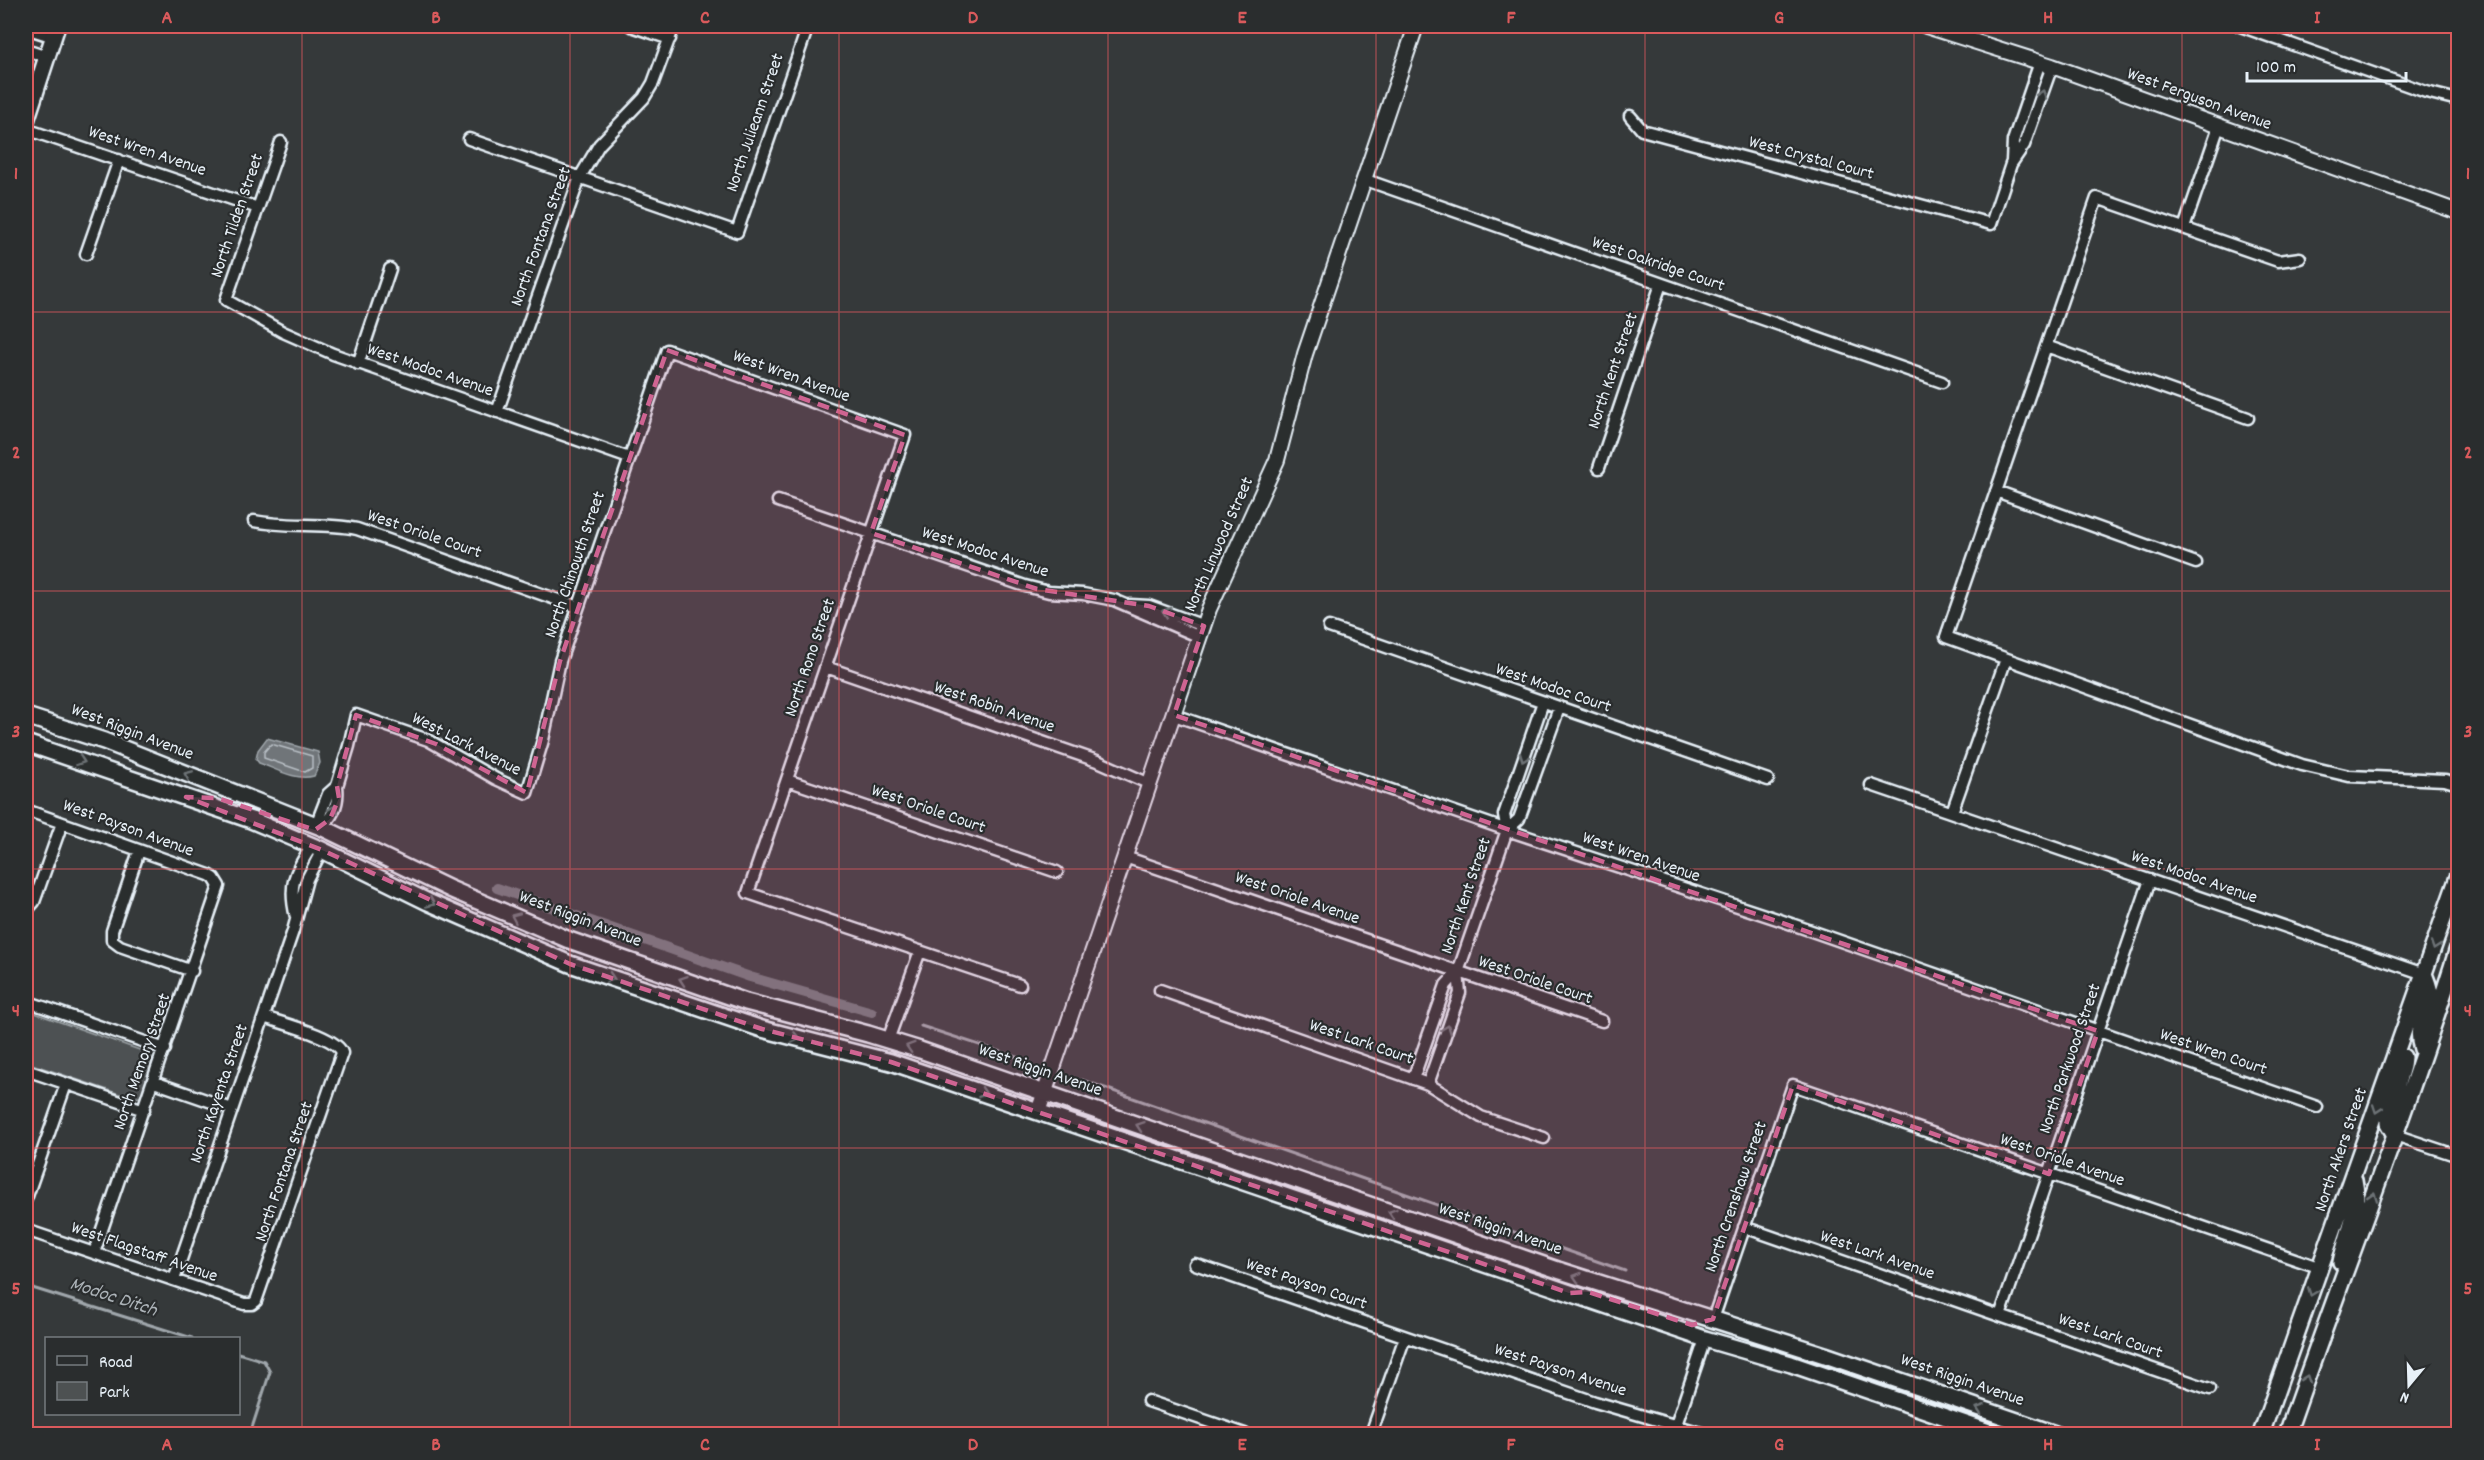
<svg xmlns="http://www.w3.org/2000/svg" width="2484" height="1460" viewBox="0 0 2484 1460" font-family="Dekko,sans-serif">
	<style>
		.green { fill: #4d5152; stroke: #9aa1a5; stroke-width: 1.5 }
		.water { fill: #707579; stroke: #a0a7ac; stroke-width: 1.5 }
		.lines { fill: none; stroke-linecap: round; stroke-linejoin: round }
		.shore { stroke: #b8bfc5; stroke-width: 1.5 }
		.stream { stroke: #a0a7ac; stroke-width: 3 }
		.canal { stroke: #707579; stroke-width: 10 }
		.minor-casing { stroke: #e8f1f8; stroke-width: 15 }
		.tertiary-casing { stroke: #e8f1f8; stroke-width: 18 }
		.secondary-casing { stroke: #e8f1f8; stroke-width: 20 }
		.minor { stroke: #2a2d2e; stroke-width: 10 }
		.tertiary { stroke: #2a2d2e; stroke-width: 14 }
		.secondary { stroke: #2a2d2e; stroke-width: 15 }
		.oneway { stroke: #6c7275 }
		.marked { fill: #cf6492; fill-opacity: 0.2; stroke: #cf6492; stroke-width: 4.5; stroke-dasharray: 12 8; stroke-linejoin: round }
		.grid { fill: none; stroke: #da5a5c; stroke-width: 1.5; stroke-opacity: 0.55 }
		.labels { text-anchor: middle; dominant-baseline: central; stroke-width: 4.5; stroke-linejoin: round; paint-order: stroke }
		.street-label { font-size: 18px; fill: #e8f1f8; stroke: #2a2d2e }
		.water-label { font-size: 20px; font-style: italic; fill: #acb3b8; stroke: #2a2d2e }
		.neatline { fill: none; stroke: #da5a5c; stroke-width: 2 }
		.grid-label { font-size: 20px; text-anchor: middle; font-weight: bold; fill: #da5a5c }
	</style>
	<rect width="100%" height="100%" fill="#35393a"/>
	<filter id="ink" filterUnits="userSpaceOnUse"><feTurbulence type="fractalNoise" baseFrequency=".0167" numOctaves="2"/><feDisplacementMap in="SourceGraphic" scale="12" xChannelSelector="R" yChannelSelector="G"/><feConvolveMatrix kernelMatrix="1 2 1 2 8 2 1 2 1" color-interpolation-filters="sRGB"/></filter>
	<g filter="url(#ink)">
		<path class="green" d="M26,1010l122,43c12,9 0,28 -4,41l-4,3 -9,1 -105,-36z"/>
		<path class="water" d="M267,738l51,14 2,11 -6,13c-19,5 -38,-7 -55,-13l-3,-4 2,-9z"/>
		<g class="lines">
			<path class="shore" d="M271,744l41,12v12l-7,4 -41,-14v-6z"/>
			<path class="stream" d="M921,1026l108,35
				M1082,1080l543,191
				M26,1286l166,52
				M238,1353l26,8 6,11 -20,62"/>
			<path class="canal" d="M497,888l253,89 122,35"/>
			<g class="minor-casing">
				<path id="minor" d="M631,26l39,13
					M2240,26l186,66 32,8
					M26,28l28,9
					M26,50l21,7
					M1630,116l12,14 349,94 20,-60 13,-19 28,-79
					M26,129l232,79
					M469,139l268,93 71,-206
					M281,142l-55,158 57,32 50,22 296,104
					M2012,161l1,-20 27,-79
					M1363,179l579,203
					M2184,228l35,-102
					M86,254l33,-94
					M2300,258l-22,3 -181,-63 -151,439 356,128 47,11 96,4 13,4
					M2046,346l202,72
					M358,364l32,-95
					M497,412l83,-235 19,-32 45,-47 9,-15 21,-57
					M1599,468l62,-184
					M1996,491l200,72
					M778,501l247,85 24,6 34,2 31,6 86,37
					M254,521c34,7 69,1 103,8l221,78
					M1130,605l19,1 55,20
					M1329,627l439,153
					M826,667l274,95 50,22
					M1174,715l333,115 270,89 540,188
					M787,780l270,92
					M1871,785l553,189
					M26,810l183,65 5,3 5,8 -125,367
					M1952,812l54,-153
					M316,825l12,-31 9,-8 12,-40 7,-31 72,25 68,39 31,14 16,-53 17,-79 107,-311 238,85 -157,458 272,92
					M321,827c13,-11 18,-24 16,-41
					M1507,830l-3,-15 39,-113
					M139,851l-27,80v9l8,6 72,25
					M1125,857l477,164
					M26,911l8,-9 28,-79
					M296,917c-8,-31 -2,-45 16,-71
					M1160,990l268,94 53,33 63,21
					M26,1001l139,48
					M888,1040l32,-89
					M26,1070l118,40
					M1413,1079l33,-94 12,-13 49,-142 12,-11 40,-111
					M154,1082l78,27
					M1428,1084l32,-91 -2,-21
					M2395,1135l63,21
					M26,1199l40,-115
					M1744,1227l466,162
					M26,1230l218,74h8l4,-3 86,-248c-4,-16 -61,-30 -78,-36
					M1195,1264l400,138 110,32
					M174,1280l119,-349 14,-52 15,-29
					M2000,1316l150,-436
					M1713,1319l80,-234 528,183
					M1148,1401l97,33
					M1676,1425l29,-86
					M1371,1434l34,-97"/>
			</g>
			<g class="tertiary-casing">
				<path id="tertiary" d="M1926,26l126,40 406,146
					M1038,1112l171,-503 68,-149 28,-106 111,-328"/>
			</g>
			<g class="secondary-casing">
				<path id="secondary" d="M26,121l31,-95
					M26,716l78,25 217,86 129,62 119,51 177,62 122,32 52,16 638,220 267,85 230,79
					M26,743l225,77 71,30 106,52 142,62 192,65 129,33 814,277 86,25 204,70
					M2422,1049c-8,-25 5,-30 8,-51 1,-8 -3,-16 -6,-24
					M2395,1135l-7,-12v-7l14,-50 1,-9
					M2341,1262c6,-28 20,-52 13,-82
					M2261,1434l197,-557
					M2287,1434c56,-162 120,-322 171,-486"/>
			</g>
			<use href="#minor" class="minor"/>
			<use href="#tertiary" class="tertiary"/>
			<use href="#secondary" class="secondary"/>
		</g>
		<defs><path id="oneway-chevron" d="M-2-3.5L2.5 0L-2 3.5" fill="none" stroke-width="1.6" stroke-linecap="round" stroke-linejoin="round" transform="scale(1.5)"/></defs>
		<g class="oneway">
			<use href="#oneway-chevron" transform="translate(2042 94) rotate(-71)"/>
			<use href="#oneway-chevron" transform="translate(1166 612) rotate(-160)"/>
			<use href="#oneway-chevron" transform="translate(1524 758) rotate(109)"/>
			<use href="#oneway-chevron" transform="translate(81 761) rotate(19)"/>
			<use href="#oneway-chevron" transform="translate(188 775) rotate(-157)"/>
			<use href="#oneway-chevron" transform="translate(334 809) rotate(-68)"/>
			<use href="#oneway-chevron" transform="translate(431 903) rotate(24)"/>
			<use href="#oneway-chevron" transform="translate(515 917) rotate(-156)"/>
			<use href="#oneway-chevron" transform="translate(2435 946) rotate(109)"/>
			<use href="#oneway-chevron" transform="translate(611 978) rotate(19)"/>
			<use href="#oneway-chevron" transform="translate(683 980) rotate(-161)"/>
			<use href="#oneway-chevron" transform="translate(1447 1029) rotate(-70)"/>
			<use href="#oneway-chevron" transform="translate(796 1038) rotate(14)"/>
			<use href="#oneway-chevron" transform="translate(910 1047) rotate(-162)"/>
			<use href="#oneway-chevron" transform="translate(983 1093) rotate(19)"/>
			<use href="#oneway-chevron" transform="translate(2377 1109) rotate(109)"/>
			<use href="#oneway-chevron" transform="translate(1140 1126) rotate(-161)"/>
			<use href="#oneway-chevron" transform="translate(2373 1196) rotate(-71)"/>
			<use href="#oneway-chevron" transform="translate(1392 1213) rotate(-161)"/>
			<use href="#oneway-chevron" transform="translate(1577 1277) rotate(-162)"/>
			<use href="#oneway-chevron" transform="translate(2312 1292) rotate(111)"/>
			<use href="#oneway-chevron" transform="translate(2306 1379) rotate(-71)"/>
			<use href="#oneway-chevron" transform="translate(1980 1409) rotate(-161)"/>
		</g>
	</g>
	<path class="marked" d="M667,350l238,85 -34,98 166,56 112,17 55,20 -30,89 924,316 -49,143 -256,-89 -80,234 -21,6 -104,-33 -19,1 -678,-231 -129,-33 -192,-65 -248,-114 -136,-53 31,1 98,32 15,-11 9,-21 -2,-12 19,-71 80,29 91,49 33,-132z"/>
	<path class="grid" d="M302,26v1408M570,26v1408M839,26v1408M1108,26v1408M1376,26v1408M1645,26v1408M1914,26v1408M2182,26v1408M26,312h2432M26,591h2432M26,869h2432M26,1148h2432"/>
	<g class="labels">
		<g class="street-label">
			<text transform="translate(2199 100) rotate(20)">West Ferguson Avenue</text>
			<text transform="translate(756 123) rotate(-71)">North Julieann Street</text>
			<text transform="translate(147 152) rotate(19)">West Wren Avenue</text>
			<text transform="translate(1811 159) rotate(15)">West Crystal Court</text>
			<text transform="translate(238 216) rotate(-71)">North Tilden Street</text>
			<text transform="translate(542 237) rotate(-70)">North Fontana Street</text>
			<text transform="translate(1658 265) rotate(19)">West Oakridge Court</text>
			<text transform="translate(430 371) rotate(19)">West Modoc Avenue</text>
			<text transform="translate(1614 371) rotate(-71)">North Kent Street</text>
			<text transform="translate(791 377) rotate(20)">West Wren Avenue</text>
			<text transform="translate(424 535) rotate(19)">West Oriole Court</text>
			<text transform="translate(1220 545) rotate(-66)">North Linwood Street</text>
			<text transform="translate(985 553) rotate(18)">West Modoc Avenue</text>
			<text transform="translate(576 565) rotate(-71)">North Chinowth Street</text>
			<text transform="translate(811 658) rotate(-71)">North Rono Street</text>
			<text transform="translate(1553 689) rotate(19)">West Modoc Court</text>
			<text transform="translate(994 708) rotate(19)">West Robin Avenue</text>
			<text transform="translate(132 733) rotate(21)">West Riggin Avenue</text>
			<text transform="translate(466 745) rotate(27)">West Lark Avenue</text>
			<text transform="translate(928 810) rotate(19)">West Oriole Court</text>
			<text transform="translate(128 829) rotate(20)">West Payson Avenue</text>
			<text transform="translate(1641 858) rotate(19)">West Wren Avenue</text>
			<text transform="translate(2194 878) rotate(19)">West Modoc Avenue</text>
			<text transform="translate(1467 896) rotate(-71)">North Kent Street</text>
			<text transform="translate(1297 899) rotate(19)">West Oriole Avenue</text>
			<text transform="translate(580 920) rotate(21)">West Riggin Avenue</text>
			<text transform="translate(1535 981) rotate(19)">West Oriole Court</text>
			<text transform="translate(1361 1043) rotate(19)">West Lark Court</text>
			<text transform="translate(2213 1053) rotate(19)">West Wren Court</text>
			<text transform="translate(2071 1059) rotate(-71)">North Parkwood Street</text>
			<text transform="translate(143 1062) rotate(-71)">North Memory Street</text>
			<text transform="translate(1040 1071) rotate(19)">West Riggin Avenue</text>
			<text transform="translate(220 1094) rotate(-71)">North Kayenta Street</text>
			<text transform="translate(2342 1150) rotate(-71)">North Akers Street</text>
			<text transform="translate(2062 1161) rotate(19)">West Oriole Avenue</text>
			<text transform="translate(285 1172) rotate(-71)">North Fontana Street</text>
			<text transform="translate(1737 1197) rotate(-71)">North Crenshaw Street</text>
			<text transform="translate(1500 1230) rotate(19)">West Riggin Avenue</text>
			<text transform="translate(144 1253) rotate(19)">West Flagstaff Avenue</text>
			<text transform="translate(1877 1256) rotate(19)">West Lark Avenue</text>
			<text transform="translate(1306 1285) rotate(19)">West Payson Court</text>
			<text transform="translate(2110 1337) rotate(19)">West Lark Court</text>
			<text transform="translate(1560 1371) rotate(18)">West Payson Avenue</text>
			<text transform="translate(1962 1381) rotate(19)">West Riggin Avenue</text>
		</g>
		<g class="water-label">
			<text transform="translate(113 1298) rotate(18)">Modoc Ditch</text>
		</g>
	</g>
	<rect width="2484" height="1460" fill="none" stroke="#2a2d2e" stroke-width="66"/>
	<rect x="45" y="1337" width="195" height="78" fill="#2a2d2e" stroke="#767b7f" stroke-width="1.5"/>
	<rect x="57" y="1356" width="30" height="9" fill="#2a2d2e" stroke="#767b7f" stroke-width="1.5"/>
	<text x="99" y="1367" font-size="18" fill="#e8f1f8">Road</text>
	<rect x="57" y="1382" width="30" height="18" fill="#4d5152" stroke="#767b7f" stroke-width="1.5"/>
	<text x="99" y="1397" font-size="18" fill="#e8f1f8">Park</text>
	<g transform="translate(2409 1385) rotate(199)" stroke="#2a2d2e" stroke-width="4.5" paint-order="stroke">
	<path d="M0-4.5L10 22L0 15L-10 22Z" fill="#e8f1f8"/>
	<text y="-9" font-size="16" font-weight="bold" text-anchor="middle" fill="#e8f1f8">N</text>
	</g>
	<path d="M2247 72v9h159v-9" fill="none" stroke="#e8f1f8" stroke-width="3"/>
	<text x="2256" y="72" font-size="18" fill="#e8f1f8" stroke="#2a2d2e" stroke-width="4.5" paint-order="stroke">100 m</text>
	<rect x="33" y="33" width="2418" height="1394" class="neatline"/>
	<g class="grid-label">
		<text x="167" y="23">A</text>
		<text x="436" y="23">B</text>
		<text x="705" y="23">C</text>
		<text x="973" y="23">D</text>
		<text x="1242" y="23">E</text>
		<text x="1511" y="23">F</text>
		<text x="1779" y="23">G</text>
		<text x="2048" y="23">H</text>
		<text x="2317" y="23">I</text>
		<text x="16" y="179">1</text>
		<text x="2468" y="179">1</text>
		<text x="16" y="458">2</text>
		<text x="2468" y="458">2</text>
		<text x="16" y="737">3</text>
		<text x="2468" y="737">3</text>
		<text x="16" y="1016">4</text>
		<text x="2468" y="1016">4</text>
		<text x="16" y="1294">5</text>
		<text x="2468" y="1294">5</text>
		<text x="167" y="1450">A</text>
		<text x="436" y="1450">B</text>
		<text x="705" y="1450">C</text>
		<text x="973" y="1450">D</text>
		<text x="1242" y="1450">E</text>
		<text x="1511" y="1450">F</text>
		<text x="1779" y="1450">G</text>
		<text x="2048" y="1450">H</text>
		<text x="2317" y="1450">I</text>
	</g>
</svg>
